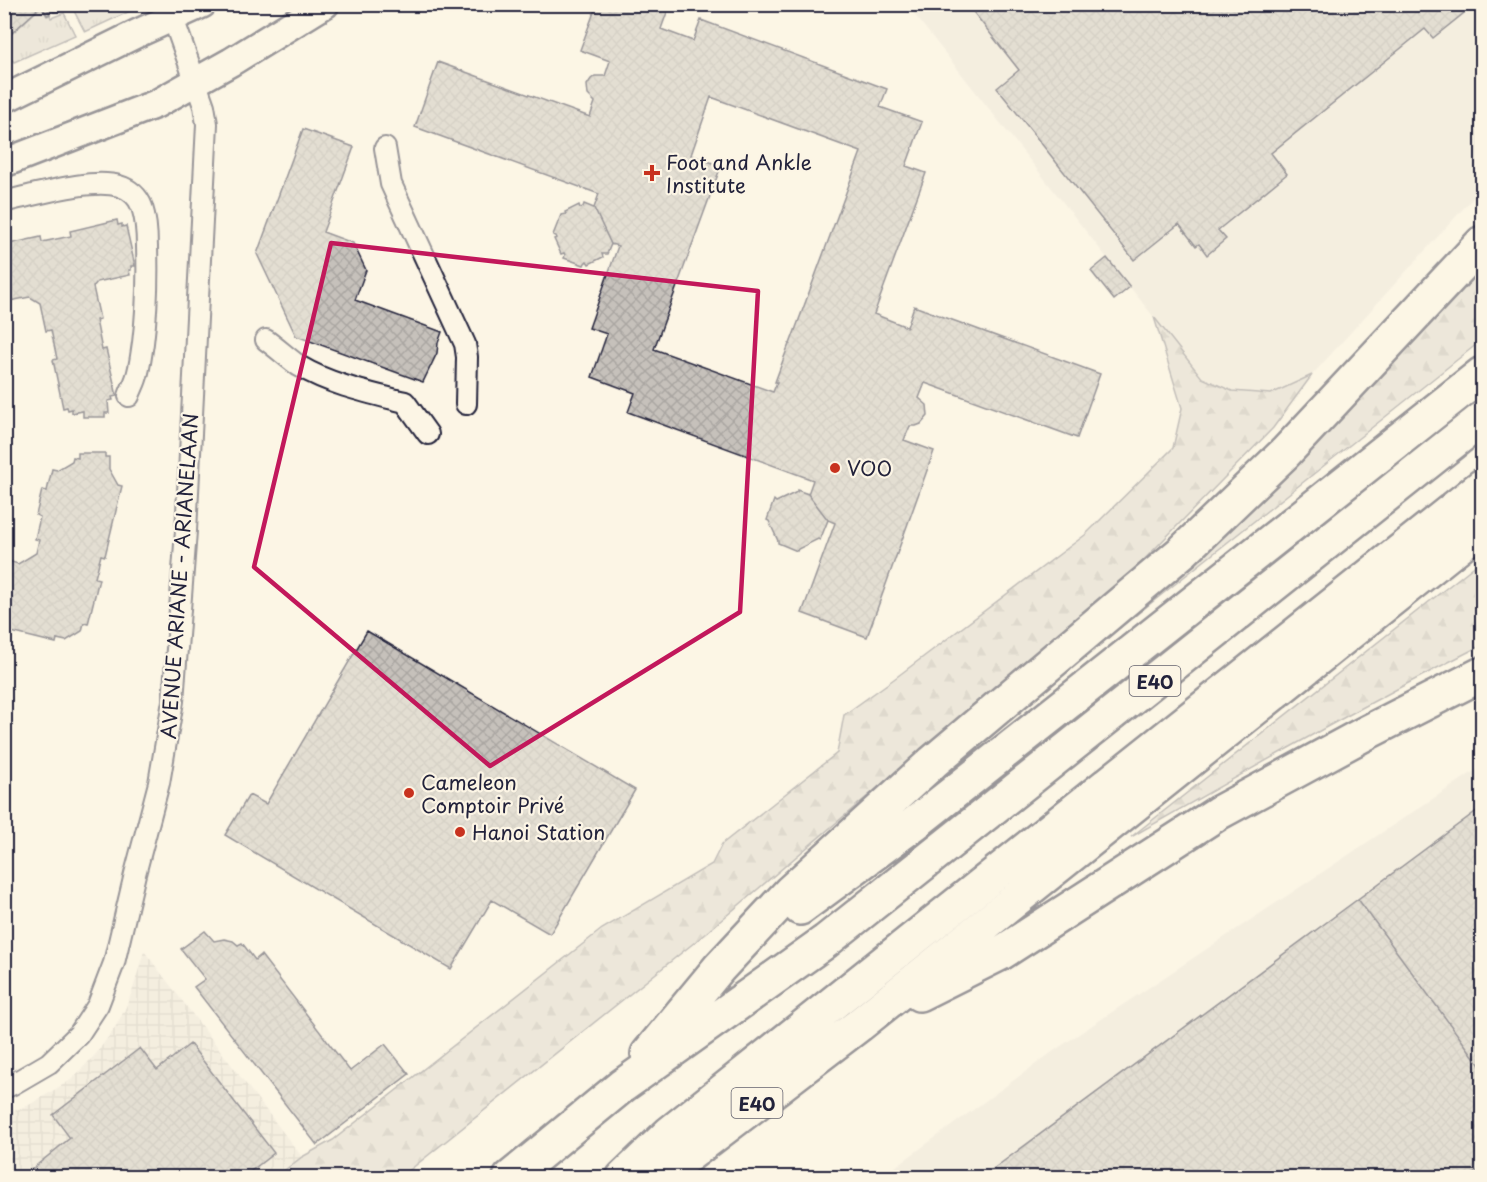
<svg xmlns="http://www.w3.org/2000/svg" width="1487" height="1182" viewBox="0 0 1487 1182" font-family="'Playpen Sans',sans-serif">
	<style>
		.built { fill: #ece5d8 }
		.industrial { fill: url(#industrial-grid) }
		.grass { fill: url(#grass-tufts); stroke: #7f7c84; stroke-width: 1.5 }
		.forest { fill: url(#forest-firs); stroke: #7f7c84; stroke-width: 1.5 }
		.building { fill: url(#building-cross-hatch); stroke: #22223b; stroke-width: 1.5; fill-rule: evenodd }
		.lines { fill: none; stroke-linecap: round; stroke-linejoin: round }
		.street-casing { stroke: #22223b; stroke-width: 24 }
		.secondary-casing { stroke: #22223b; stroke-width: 32 }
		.highway-casing { stroke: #22223b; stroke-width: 38 }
		.street { stroke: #fcf5e5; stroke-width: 20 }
		.secondary { stroke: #fcf5e5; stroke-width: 27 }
		.highway { stroke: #fcf5e5; stroke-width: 33 }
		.marked { fill: none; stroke: #c2185b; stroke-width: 4.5; stroke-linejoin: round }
		.poi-dot { fill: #c8321e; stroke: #fcf5e5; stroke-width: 2 }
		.labels { text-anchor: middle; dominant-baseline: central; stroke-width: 4.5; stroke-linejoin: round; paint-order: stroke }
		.shield { fill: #fcf5e5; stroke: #63616e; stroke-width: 1.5 }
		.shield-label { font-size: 18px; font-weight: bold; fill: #22223b }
		.poi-label { font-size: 20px; fill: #22223b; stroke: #fcf5e5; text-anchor: start }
		.street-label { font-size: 20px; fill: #22223b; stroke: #fcf5e5 }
	</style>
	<defs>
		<pattern id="industrial-grid" width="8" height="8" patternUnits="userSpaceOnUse" patternTransform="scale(1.5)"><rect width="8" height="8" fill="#ece5d8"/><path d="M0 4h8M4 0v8" fill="none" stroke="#cac4ba"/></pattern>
		<pattern id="grass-tufts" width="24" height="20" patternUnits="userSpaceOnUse" patternTransform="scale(1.5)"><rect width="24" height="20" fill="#dcd6cc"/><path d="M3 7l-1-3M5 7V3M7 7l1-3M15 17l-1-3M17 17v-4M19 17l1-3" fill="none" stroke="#bcb7b0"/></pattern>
		<pattern id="forest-firs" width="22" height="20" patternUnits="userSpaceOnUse" patternTransform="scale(1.5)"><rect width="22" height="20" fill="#dcd6cc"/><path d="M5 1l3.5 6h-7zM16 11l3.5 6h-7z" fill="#bcb7b0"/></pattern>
		<pattern id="building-cross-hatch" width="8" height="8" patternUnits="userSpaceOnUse" patternTransform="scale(1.5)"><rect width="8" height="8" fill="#c6c1bb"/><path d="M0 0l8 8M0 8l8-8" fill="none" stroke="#aaa6a2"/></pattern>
	</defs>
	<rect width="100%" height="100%" fill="#fcf5e5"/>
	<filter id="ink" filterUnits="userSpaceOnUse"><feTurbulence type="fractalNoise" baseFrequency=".0167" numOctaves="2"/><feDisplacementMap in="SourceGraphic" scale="12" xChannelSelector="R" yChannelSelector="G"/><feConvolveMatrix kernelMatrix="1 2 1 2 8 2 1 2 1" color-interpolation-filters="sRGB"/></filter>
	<g filter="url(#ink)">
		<path class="built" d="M907,5h575v183l-170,187 -41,19 -39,-3 -30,-13z
			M1482,766v411l-602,1 175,-128z"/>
		<path class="industrial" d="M144,951l158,206 -26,20h-271l-1,-62 25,-10 42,-25 25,-26 20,-28 10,-19 7,-18z"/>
		<path class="grass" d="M79,5l62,-1v2l-56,26 -12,-23z
			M41,7l6,9 3,-1 1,3 13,-5 11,22 -61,27 -9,-10v-12z"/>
		<path class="forest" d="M1482,260v80l-366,291 68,-60z
			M1154,317l48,61 30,13 39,3 41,-19 -39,53 -144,147 -429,363 -299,239h-125l26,-20 31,-17 269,-211 110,-65 10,-20 115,-91 7,-38 50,-36 191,-144 88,-87 9,-40z
			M1482,560v85c-119,60 -235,126 -351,192z"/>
		<path class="building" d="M4,4h33l-2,3 2,3 -33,30z
			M40,4h32l-9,6 -9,2 -2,-2 -4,1 2,3 -3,1z
			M597,4h73l-9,25 32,12 8,-21 186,69 -7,18 42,15 -16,44 20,7 -52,141 33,13 7,-21 186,68 -23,64 -152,-55 -6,15 8,7 1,11 -7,8 -5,2h-6l-6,14 30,11 -67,186 -65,-24 33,-90 -7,-3 -20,-26 5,-14 -185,-68 7,-19 -43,-16 15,-43 -18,-6 29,-82 -7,-2 -17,-36 5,-14 -184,-67 23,-65 152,55 5,-15 -7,-7 -1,-10 4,-6 4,-3h10l5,-15 -30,-11zM711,97l150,55 -71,192h-1l-14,38h2l-4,10 -119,-43 67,-183 -30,-11z
			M967,4h491l6,9 -31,25 -8,-9 -154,124 16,21 -69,56 8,9 -19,16 -8,-11 -3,2 -17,-22 -45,36 -137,-172 22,-18z
			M303,129l51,18 -31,85 30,11 13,27 -11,30 87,32 -4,11 -1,10 -14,29 -127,-46 -39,-82z
			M584,204l10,4 17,36 -4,10h-5l1,3 -14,7 -2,-3 -2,2 -1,2 -20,-7 1,-3 -1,-2 -3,1 -7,-15 3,-1 -1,-2 -3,-1 8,-20 5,-1 -1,-2 14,-7 1,3 3,-1z
			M117,220l1,5 4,-1v3l4,-1 9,40h-4v4h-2l1,5 -33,7 -4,5 7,32 -4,1 6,30 4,-1 11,47 -5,1 1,3 -5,1 1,12h-4v4h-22v-6l-11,2v-4l-4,1 -1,-3 -4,1 -10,-48 4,-1 -6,-29 -5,1 -6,-28 -10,-6 -26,5v-57l37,-8 1,5 29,-6 -1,-5z
			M1107,258l23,29 -16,13 -23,-29z
			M4,409l5,1 -5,18z
			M78,453h27v4h4v12l9,16 4,1 -17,70 -4,-1 -6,23 4,1 -11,45 -4,-1 -2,8 -16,10 -9,-2 -1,4 -45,-11 1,-4 -8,-2v-71l2,1 -1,4 13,4 18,-11 3,-13 -4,-1 5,-22 -4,-2 6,-25 5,1 5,-22 5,1 15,-9 1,-4 5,1z
			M797,490l11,4 20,26 -8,20 -2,-1 -20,10 -1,2 -19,-8v-2l-9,-20 -2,-1 7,-20 2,2 21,-10z
			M367,631l268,159 -85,144 -58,-34 -41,69 -226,-134 24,-40 17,9z
			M1482,807v261l-124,-169z
			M1358,899l124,169v99l-14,11h-487z
			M205,931l9,10 10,-2 9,2 5,4 4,-2 13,17 6,-5 89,116 35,-27 24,30 -92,71 -123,-158 11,-8 -24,-30z
			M190,1044l84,109 -32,25h-221l49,-40 -17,-23 87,-67 17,22z"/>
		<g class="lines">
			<g class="street-casing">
				<path id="street" d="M385,148l6,36 74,160 2,13 -1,47
					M11,200c28,-6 81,-22 108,-14 10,3 19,10 23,21 4,12 5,27 5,40 1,32 0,64 -4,96 -2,12 -3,25 -7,36 -2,6 -5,11 -7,17
					M266,340c11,8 22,18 33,26 32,19 70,27 106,36l23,32
					M4,1088l9,-4 36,-21 30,-29 19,-29 16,-42 21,-89 24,-91 14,-82 13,-170 21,-407 -3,-18 -36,-102"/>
			</g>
			<g class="secondary-casing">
				<path id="secondary" d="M4,99l132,-65 66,-30
					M4,163l152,-59 75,-42 94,-58"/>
			</g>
			<g class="highway-casing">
				<path id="highway" d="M800,908l114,-84 568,-450
					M919,994l82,-41 217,-140 146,-79 118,-60
					M648,1054l71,-86 71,-76 143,-130 250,-211 102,-98 197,-210
					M510,1178l112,-92 204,-145 656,-522
					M623,1178l47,-45 812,-647
					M652,1178l38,-24 169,-129 623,-498"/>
			</g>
			<use href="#street" class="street"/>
			<use href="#secondary" class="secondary"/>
			<use href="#highway" class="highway"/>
		</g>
	</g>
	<path d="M0 0H1487V1182H0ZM331,243l427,48 -18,321 -250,154 -236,-199z" fill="#fcf5e5" fill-opacity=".55" fill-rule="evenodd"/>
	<path class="marked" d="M331,243l427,48 -18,321 -250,154 -236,-199z"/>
	<g class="poi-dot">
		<path d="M649 164h6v6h6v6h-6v6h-6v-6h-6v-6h6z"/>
		<circle cx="835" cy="468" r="6"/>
		<circle cx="409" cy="793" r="6"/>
		<circle cx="460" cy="832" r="6"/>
	</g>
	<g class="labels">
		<g class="shield">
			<rect x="1129.5" y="666" width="51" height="30" rx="4.5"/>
			<rect x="731.5" y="1088" width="51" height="30" rx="4.5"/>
		</g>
		<g class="shield-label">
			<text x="1155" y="681">E40</text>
			<text x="757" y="1103">E40</text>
		</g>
		<g class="poi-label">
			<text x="666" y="162">Foot and Ankle<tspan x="666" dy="23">Institute</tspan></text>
			<text x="847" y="468">VOO</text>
			<text x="421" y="782">Cameleon<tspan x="421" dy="23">Comptoir Privé</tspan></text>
			<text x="472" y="832">Hanoi Station</text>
		</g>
		<g class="street-label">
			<text transform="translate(179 576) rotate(-86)">AVENUE ARIANE - ARIANELAAN</text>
		</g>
	</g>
	<rect width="1487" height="1182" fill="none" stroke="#fcf5e5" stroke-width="24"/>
	<rect x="12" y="12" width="1463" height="1158" fill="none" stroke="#22223b" stroke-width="2" filter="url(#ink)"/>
</svg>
